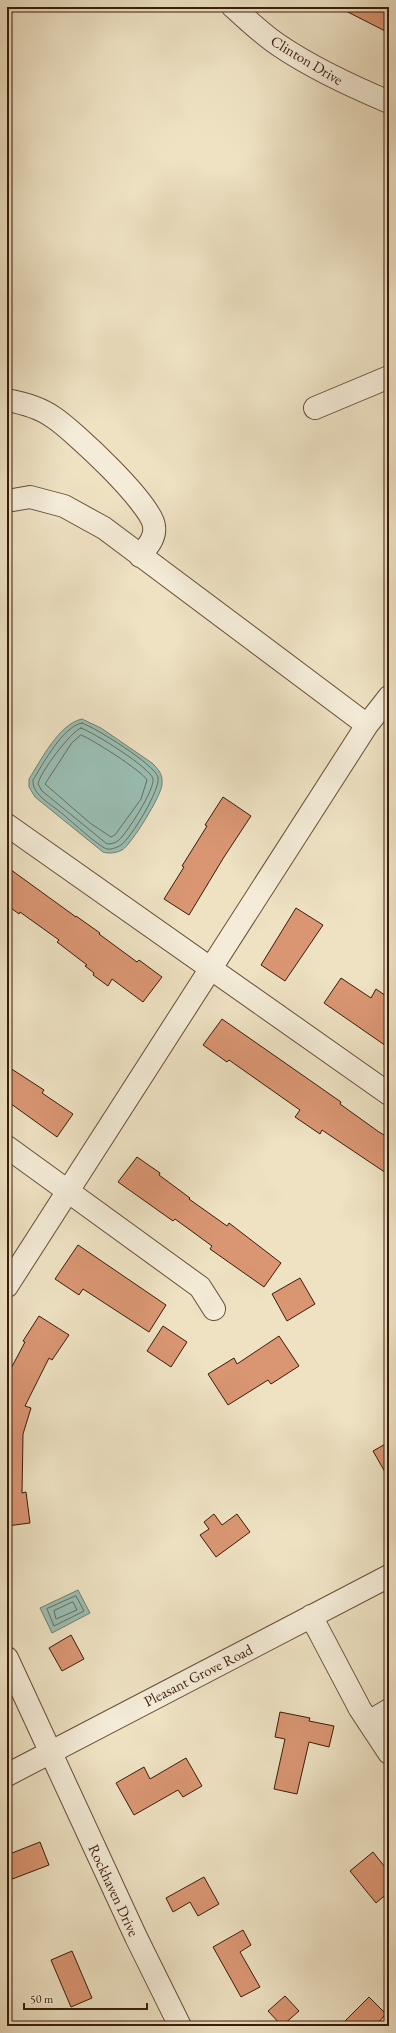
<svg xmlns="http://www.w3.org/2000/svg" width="396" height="2033" viewBox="0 0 396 2033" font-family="'EB Garamond',serif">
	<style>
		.water { fill: #99beb3; stroke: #737d6f }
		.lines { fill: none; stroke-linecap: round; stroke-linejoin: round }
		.shore { stroke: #6a6c5e; stroke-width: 1 }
		.building { fill: #da9673; stroke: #3b1b09 }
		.minor-casing { stroke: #684d38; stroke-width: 24 }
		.minor { stroke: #f4ecd8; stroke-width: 22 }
		.labels { text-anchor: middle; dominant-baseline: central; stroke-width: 4; stroke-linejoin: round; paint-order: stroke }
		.street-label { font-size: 15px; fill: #3b1b09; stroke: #f4ecd8 }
	</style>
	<rect width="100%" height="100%" fill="#eee2c3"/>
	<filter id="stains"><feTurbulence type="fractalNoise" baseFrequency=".005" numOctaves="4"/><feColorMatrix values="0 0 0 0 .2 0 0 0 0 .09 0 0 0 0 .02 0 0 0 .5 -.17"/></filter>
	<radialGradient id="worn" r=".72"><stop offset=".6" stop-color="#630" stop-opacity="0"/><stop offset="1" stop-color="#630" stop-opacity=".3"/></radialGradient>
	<path class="water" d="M82,719l19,9 51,35c6,6 11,11 10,21 0,11 -31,61 -40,66 -6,3 -13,4 -19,2l-68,-55 -6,-10v-8c12,-19 30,-55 53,-60z
		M78,1590l12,23 -38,20 -12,-25z"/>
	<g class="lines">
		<path class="shore" d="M82,723c14,5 72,41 76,54 3,12 -27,61 -37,68 -3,2 -10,5 -14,4 -8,-2 -39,-31 -48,-38 -10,-8 -27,-17 -26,-31 10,-16 30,-54 49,-57z
			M81,728c12,4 70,40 72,51 2,10 -26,54 -34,61 -3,3 -8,4 -12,4l-65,-53 -4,-7c1,-10 33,-53 43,-56z
			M81,735c11,4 61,36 66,45l-6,19 -26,36 -4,2 -21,-14 -45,-39 26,-40z
			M76,1596l8,15 -30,15 -7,-17z
			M73,1602l4,8 -21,9 -2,-8z"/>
	</g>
	<path class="building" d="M338,7h51v26z
		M223,797l28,19 -27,41 -35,58 -25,-16 20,-32 -2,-1 25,-40 -2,-1z
		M7,867l69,50v-1l24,17 -1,1 38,28 2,-2 23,17 -19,25 -31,-23 -4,7 -15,-11 1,-2 -9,-7 2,-1 -30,-23 2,-2 -39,-28 -1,2 -12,-9z
		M296,908l27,17 -38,56 -24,-16z
		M341,978l30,20 5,-9 13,9v50l-65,-45z
		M222,1019l119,83 -1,2 39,28 10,6v37l-67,-45 -2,4 -25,-17 5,-7 -71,-50 -2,2 -24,-17z
		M7,1066l37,24 -2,3 31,21 -16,23 -50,-36z
		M137,1157l23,16 -1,2 31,23 -1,1 38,27 2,-3 52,40 -17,24 -54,-38 2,-3 -37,-27 -2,2 -55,-39z
		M78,1245l88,60 -17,27 -66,-43 -4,6 -24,-16z
		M300,1278l15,26 -28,17 -15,-27z
		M39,1316l30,19 -17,25 -3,-2 -24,48 6,2 -8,26 -1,59 4,-1 4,31 -23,3v-150l18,-34 -2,-1z
		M163,1326l24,16 -16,25 -24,-16z
		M279,1336l20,30 -28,18 -3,-4 -40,25 -20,-31 26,-16 3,6z
		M389,1442v37l-16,-28z
		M214,1514l8,11 15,-11 13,18 -34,25 -16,-22 9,-6 -5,-7z
		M71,1635l13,24 -22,12 -13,-23z
		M280,1712l30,6 -1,3 25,5 -5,21 -20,-5 -12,52 -23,-5 11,-50 -10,-2z
		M186,1758l16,28 -19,11 -5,-7 -44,25 -18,-32 28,-16 6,12z
		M40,1842l9,23 -42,16v-26z
		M373,1852l16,20v20l-13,11 -26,-32z
		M204,1877l15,27 -21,12 -8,-14 -17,10 -7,-14z
		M243,1930l8,15 -11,7 20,35 -19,10 -28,-50z
		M72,1951l20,47 -21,9 -20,-47z
		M285,1996l14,15 -17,15 -14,-15z
		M369,1997l17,17 -11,12h-35z"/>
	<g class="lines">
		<g class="minor-casing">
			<path id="minor" d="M233,7c15,13 30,28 47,39 34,23 71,40 109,56
				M7,400c16,3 32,7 46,17 20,13 99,87 101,109 2,12 -7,21 -14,30
				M315,408l74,-31
				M7,501l23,-4 34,9 40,22 263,197
				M7,825l382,269
				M7,1147l193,140 14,22
				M7,1286l360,-561 22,-28
				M311,1616l49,93 29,44
				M7,1658l129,279 44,89
				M369,1722l20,-12
				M7,1775l382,-199"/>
		</g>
		<use href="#minor" class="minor"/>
	</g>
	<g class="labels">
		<g class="street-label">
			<text transform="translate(307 60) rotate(31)">Clinton Drive</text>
			<text transform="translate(198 1675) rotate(-27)">Pleasant Grove Road</text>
			<text transform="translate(114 1890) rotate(65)">Rockhaven Drive</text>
		</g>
	</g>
	<rect width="396" height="2033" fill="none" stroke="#eee2c3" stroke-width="24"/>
	<rect x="8" y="8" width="380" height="2017" fill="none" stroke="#3b1b09" stroke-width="2"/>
	<rect x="12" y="12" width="372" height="2009" fill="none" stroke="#3b1b09"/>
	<path d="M24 2003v6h123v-6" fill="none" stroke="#3b1b09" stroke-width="2"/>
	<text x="30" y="2003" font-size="12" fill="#3b1b09" stroke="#f4ecd8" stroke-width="3" paint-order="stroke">50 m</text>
	<rect width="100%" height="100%" filter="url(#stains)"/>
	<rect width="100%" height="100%" fill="url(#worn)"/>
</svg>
